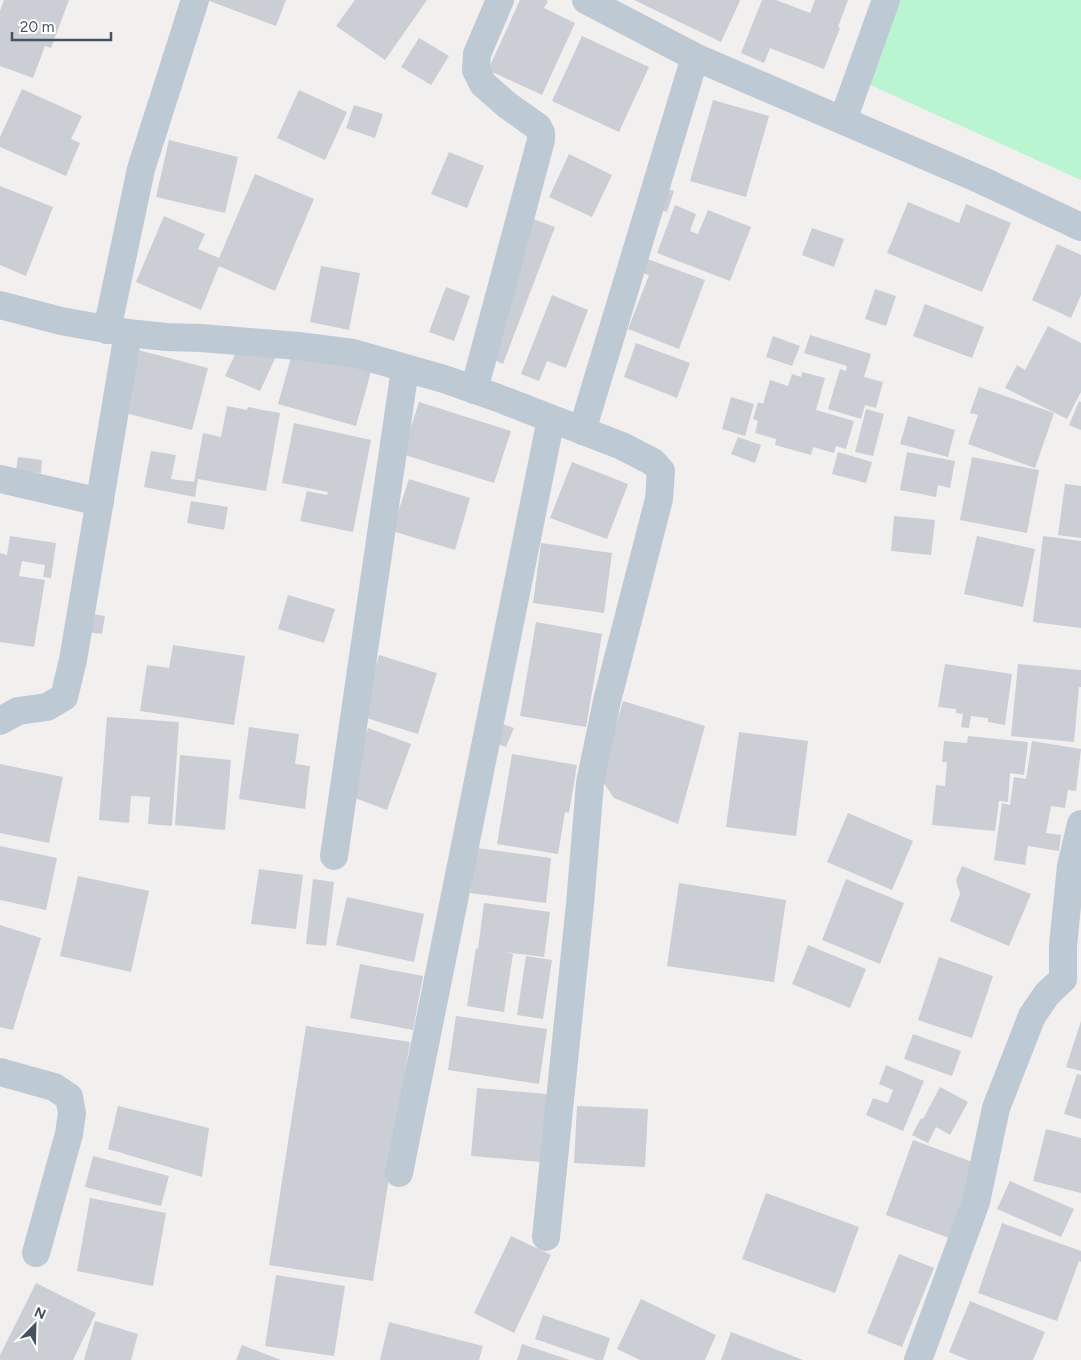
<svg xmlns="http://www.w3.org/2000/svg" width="1081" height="1360" viewBox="0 0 1081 1360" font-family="Figtree,sans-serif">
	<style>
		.green { fill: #b9f5d1 }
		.building { fill: #cbced5 }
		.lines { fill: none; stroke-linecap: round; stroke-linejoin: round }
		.street { stroke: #becad3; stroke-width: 28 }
	</style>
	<rect width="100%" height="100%" fill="#f2efef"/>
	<path class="green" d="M888,0h193v180l-224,-101z"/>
	<path class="building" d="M4,0h65l-18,48 -6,-2 -12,32 -33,-12v-55z
		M207,0h79l-10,26z
		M355,0h72l-42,60 -49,-34z
		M520,0h26l2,1 -4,7 31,15 -33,72 -54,-25z
		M634,0h105l1,1 -19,41z
		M762,0h14l34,13 5,-13h33l-10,27 2,1 -16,41 -54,-21 -6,15 -23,-10z
		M582,36l67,31 -30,65 -67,-31z
		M419,38l30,18 -18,29 -30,-18z
		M22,89l60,27 -11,23 9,4 -14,33 -66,-29v-10z
		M299,90l48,22 -22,48 -48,-22z
		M713,100l56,16 -23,81 -56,-16z
		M354,105l29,9 -8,24 -29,-10z
		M169,140l69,17 -13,56 -69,-16z
		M449,152l35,14 -17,42 -36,-14z
		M569,154l43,21 -20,42 -43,-20z
		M255,174l59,25 -39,92 -56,-25 -18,44 -65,-28 28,-66 41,18 -7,15 21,9z
		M647,182l27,9 -7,21 -27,-9z
		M0,186l53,21 -27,69 -26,-11z
		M908,202l51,21 7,-19 45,19 -29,69 -95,-39z
		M675,205l21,9 -6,17 8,3 10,-24 43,17 -21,54 -73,-28z
		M525,216l30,11 -52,137 -9,-4 9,-23 -21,-7z
		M812,228l32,11 -10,28 -32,-12z
		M1057,244l24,11v40l-10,23 -39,-18z
		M631,253l74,27 -26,69 -51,-20 21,-54 -23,-8z
		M321,266l39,7 -11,57 -39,-8z
		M446,287l24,9 -16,45 -25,-9z
		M875,289l21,7 -10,30 -21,-7z
		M552,295l36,15 -22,58 -19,-7 -8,20 -18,-7z
		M925,304l59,23 -12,31 -59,-22z
		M1048,326l33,17v49l-14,27 -62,-31 12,-23 8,5z
		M810,335l61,19 -7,23 19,5 -7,26 -11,-3 -4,14 -33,-10 12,-40 6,2 1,-5 -43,-13z
		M773,336l27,10 -8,20 -26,-9z
		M243,337l35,15 -18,39 -35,-15z
		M636,343l54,20 -13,35 -53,-21z
		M294,347l78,21 -16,58 -78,-22z
		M138,350l70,18 -16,62 -71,-18z
		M802,372l23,6 -9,32 38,11 -8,28 -10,-3 -2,7 -21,-6 -2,8 -36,-10 1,-6 -21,-6 3,-12 -5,-2 5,-17 5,2 7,-24 18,6 4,-12 9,3z
		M979,387l75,26 -19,55 -67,-24 10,-29 -8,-2z
		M731,397l23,7 -9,32 -23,-7z
		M1079,401l2,1v28l-12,-5z
		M419,402l92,29 -17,52 -92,-29z
		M227,406l20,4 1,-3 32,6 -14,78 -68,-12 -3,18 -51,-10 7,-36 25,4 -5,24 23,3 9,-49 18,4z
		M866,409l18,5 -11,42 -18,-4z
		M908,416l47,14 -7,27 -48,-13z
		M294,423l77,17 -18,92 -53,-11 7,-30 20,4 1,-3 -46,-9z
		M738,437l23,8 -6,18 -24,-9z
		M838,452l34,10 -6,21 -34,-9z
		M907,452l48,9 -5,27 -12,-3 -2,12 -36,-7z
		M18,457l24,3 -1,13 -25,-2z
		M972,457l67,13 -12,63 -67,-13z
		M572,462l56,22 -21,55 -57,-21z
		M409,479l61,19 -15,52 -63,-19z
		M1065,484l16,2v52l-23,-3z
		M191,501l37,6 -4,23 -37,-7z
		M894,516l41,4 -4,35 -40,-4z
		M10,536l46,7 -5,35 -8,-1 2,-12 -23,-4 -3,15 26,4 -11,67 -34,-5v-89l7,2z
		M977,536l58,13 -12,58 -59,-13z
		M1043,536l38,5v87l-48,-6z
		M541,543l71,10 -8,60 -71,-10z
		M288,595l47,14 -11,34 -46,-14z
		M86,613l19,3 -3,18 -18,-2z
		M536,622l66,12 -16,93 -66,-11z
		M173,645l72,11 -11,69 -94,-14 7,-46 22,3z
		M379,655l58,18 -19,61 -58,-18z
		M945,664l67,10 -7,51 -17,-3v-4l-17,-2 -2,12 -8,-1 2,-13 -7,-1v-4l-18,-2z
		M1018,664l63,6v17h-2l-5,55 -63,-6z
		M623,701l82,25 -27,98 -64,-26 -13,-19z
		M107,717l72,5 -7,104 -24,-2 2,-27 -19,-1 -2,27 -30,-3z
		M497,722l17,6 -8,19 -16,-6z
		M249,727l50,7 -4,30 15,2 -5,43 -66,-10z
		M368,728l43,16 -24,66 -43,-16z
		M739,732l69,9 -12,95 -70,-9z
		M968,736l60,6 -4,33 -14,-2 -2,29 -9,-1 -4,30 -63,-6 4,-40 9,1 2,-24h-5l2,-21 23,2z
		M1032,741l49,8 -5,42 -8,-1 -3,18 -14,-2 -5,27 15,2 -2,16 -31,-5 -3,19 -31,-5 8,-57 8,2 4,-28 12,2z
		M512,754l65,11 -8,48 -4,-1 -7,42 -61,-10z
		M180,755l51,5 -6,70 -50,-5z
		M0,764l63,13 -14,66 -49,-10z
		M848,813l65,28 -21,49 -65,-28z
		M0,846l57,12 -11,52 -46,-10z
		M476,848l75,10 -5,45 -76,-10z
		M962,866l69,28 -22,52 -59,-25 10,-27 -4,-14z
		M259,869l44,6 -7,54 -45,-5z
		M78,876l71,15 -18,81 -71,-16z
		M313,879l21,3 -8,64 -20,-2z
		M846,879l58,24 -24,61 -58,-24z
		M679,883l107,17 -12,82 -107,-16z
		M347,897l77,17 -10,48 -78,-17z
		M484,903l66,9 -6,45 -40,-5 9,2 -9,58 -37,-6 9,-58 2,1z
		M0,925l41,13 -28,92 -13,-3z
		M808,945l58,24 -16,39 -58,-24z
		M526,956l26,4 -9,59 -26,-4z
		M939,957l54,19 -21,62 -54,-18z
		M360,964l63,12 -10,54 -63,-12z
		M456,1016l91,13 -8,55 -91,-14z
		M1081,1021v50l-15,-4z
		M306,1026l104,16 -37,239 -104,-16z
		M913,1034l48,17 -9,25 -48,-17z
		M886,1065l38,16 -21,50 -37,-16 7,-17 15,5 5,-13 -14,-6z
		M1077,1074l4,1v44l-17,-5z
		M940,1087l28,15 -18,33 -14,-8 -8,16 -16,-8 9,-17 2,1z
		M477,1088l70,6 -6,68 -70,-6z
		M118,1106l91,22 -7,49 -94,-28z
		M577,1106l71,3 -3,58 -71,-4z
		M1046,1129l35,9v55l-48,-12z
		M913,1140l65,24 -26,75 -66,-24z
		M93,1156l76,20 -8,30 -76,-19z
		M1010,1181l64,28 -13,28 -64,-28z
		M766,1193l93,34 -24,66 -93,-34z
		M90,1198l76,15 -13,73 -76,-15z
		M1002,1223l79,28v11l-2,-1 -22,60 -79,-28z
		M511,1236l40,19 -37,78 -40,-20z
		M899,1254l35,14 -32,79 -35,-14z
		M276,1275l69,11 -11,70 -69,-10z
		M36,1283l60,30 -23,47h-73v-5z
		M641,1299l75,36 -11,25h-65l-23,-11z
		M970,1301l75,31 -12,28h-65l-19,-8z
		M543,1315l67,23 -7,22h-7l-61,-21z
		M95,1321l43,13 -7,26h-47z
		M389,1322l94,24 -4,14h-99z
		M731,1332l72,28h-82z
		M522,1344l48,16h-53z
		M242,1345l39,15h-45z"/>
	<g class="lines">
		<path class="street" d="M586,0l109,57 286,123 100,47
			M843,120l43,-120
			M0,305l61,16 67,12 38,4 35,1 97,8 55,7 91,26 54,19 124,48 31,16 8,9 -2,28 -52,202 -17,82 -10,121 -34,333
			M107,330l34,-161 54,-169
			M474,390l67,-250v-7l-3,-6 -31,-22 -24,-21 -7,-14 1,-16 23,-54
			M582,431l113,-374
			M0,479l100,23
			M0,721l18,-10 29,-4 17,-10 9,-37 55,-327
			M334,856l71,-487
			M0,1072l54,15 15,10 3,16 -3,21 -33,119
			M399,1173l152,-754
			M918,1360l58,-158 20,-94 36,-92 15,-22 16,-15v-33l8,-80 10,-42"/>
	</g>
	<g transform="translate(35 1325) rotate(23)" stroke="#ffffff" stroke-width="4" paint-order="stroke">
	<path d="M0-4L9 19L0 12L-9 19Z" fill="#45525f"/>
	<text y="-8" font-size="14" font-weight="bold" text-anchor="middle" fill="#45525f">N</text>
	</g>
	<path d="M12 32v8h99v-8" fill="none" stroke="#45525f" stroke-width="2.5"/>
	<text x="20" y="32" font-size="15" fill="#45525f" stroke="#ffffff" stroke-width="4" paint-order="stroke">20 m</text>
</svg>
